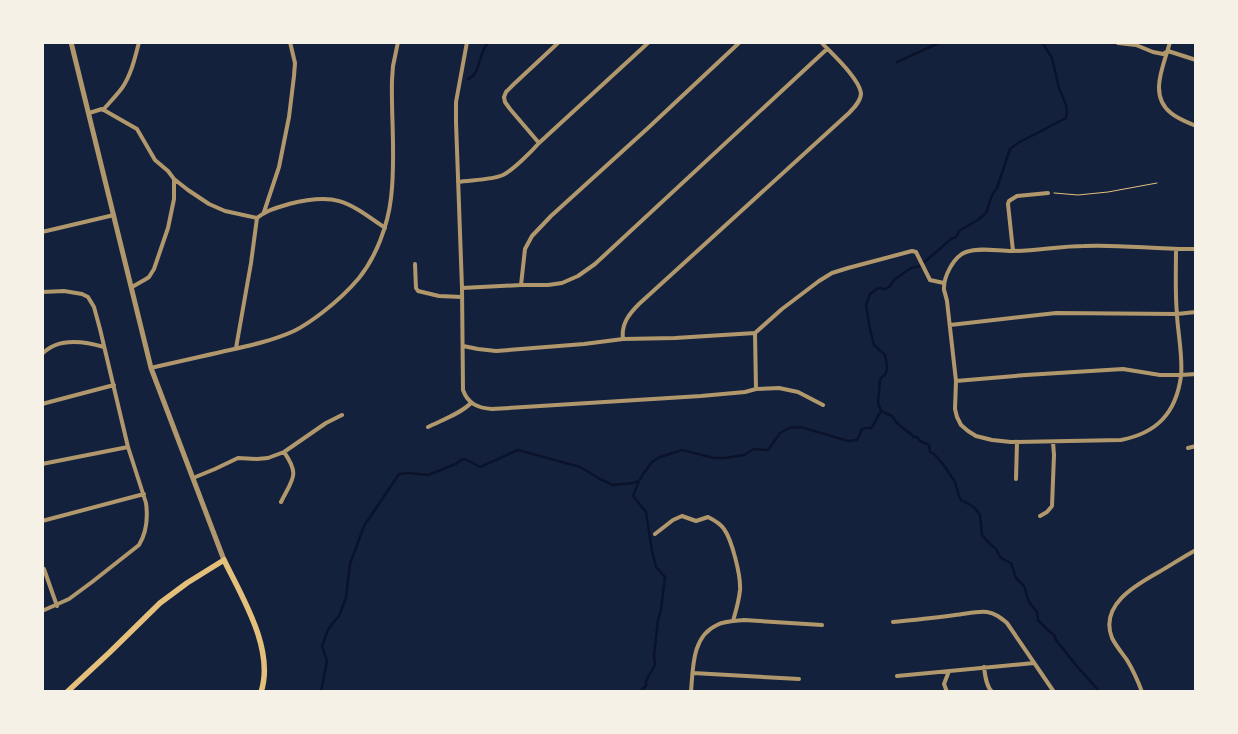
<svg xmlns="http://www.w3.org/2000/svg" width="1238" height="734" viewBox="0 0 1238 734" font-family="Cabin,sans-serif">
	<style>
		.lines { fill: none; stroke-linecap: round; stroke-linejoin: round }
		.stream { stroke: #0b132b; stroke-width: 2.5 }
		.path { stroke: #e5c07b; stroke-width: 1 }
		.minor { stroke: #b1986c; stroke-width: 4 }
		.tertiary { stroke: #b1986c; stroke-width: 5 }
		.secondary { stroke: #e5c07b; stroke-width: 5.5 }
	</style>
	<rect width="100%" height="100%" fill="#14213d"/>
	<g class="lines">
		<path class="stream" d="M897,62l44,-20
			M468,79c10,-4 10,-15 14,-25 1,-4 4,-8 6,-12
			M881,411l11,5c5,10 15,14 22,21h3l3,4 9,4 1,7 4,2 9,10 12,18 4,14 2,4 13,7 6,8 2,20 7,8 7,6 5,9 10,5 5,15 8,8 5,16 8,10 1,8 11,11 5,4 2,5 19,24 25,28
			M321,692l6,-31 -5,-15 6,-16 4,-6 7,-8 7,-18 4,-34 14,-38 35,-52 9,-1 20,2 28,-11 5,-4 4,-1 15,8 38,-17 62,17 20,12 13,6 20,-2 6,-2
			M639,692l7,-6v-5l9,-16 -1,-10 4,-35 3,-10 4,-33 -9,-10 -4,-16 -6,-39 -13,-16 6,-15 4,-7 9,-12 8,-5 22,-7 32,8h11l19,-3 10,-6 14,1 12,-17 9,-5 12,-1 47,14 9,-1 3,-6 1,-4 4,-2h6c5,-5 5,-10 10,-17l-3,-8 2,-23 2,-3 3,-2c4,-8 1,-12 0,-20l-11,-10 -4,-16 -4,-24 4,-11 8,-6 7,1 4,-2 6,-8 16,-11 9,-2 31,-27 5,-2 3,-6 20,-12 7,-6 6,-18 5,-7 13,-39 8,-6 48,-25 1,-6 -1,-7 -7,-17 -7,-30 -10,-16"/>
		<path class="path" d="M1054,193l24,2 30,-3 49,-9"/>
		<path class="minor" d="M467,42l-11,60v20l6,166 1,102c5,14 15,18 29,19l209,-13 44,-4 11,-3 23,-1 19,4 25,13
			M1170,42c-6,23 -22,53 1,71 7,6 16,9 25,13
			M1118,43l18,2 17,7 10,2 5,-3 28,9
			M103,110c6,-7 13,-14 19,-22 9,-13 13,-30 17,-46
			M89,113l13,-4 35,20 18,31 13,11 6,8 14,11 21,14 16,7 32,7
			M539,143l-29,-34 -5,-7 -1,-5 2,-5 8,-8 45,-42
			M458,182c12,-2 34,-2 45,-7 10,-5 28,-23 36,-32l110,-101
			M264,212l15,-45 10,-50 5,-41 1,-13 -5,-21
			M257,218c9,-8 20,-10 32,-14 47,-12 58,-3 96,24
			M42,232l72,-17
			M1176,249c0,22 -1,44 1,66 1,19 6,42 4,61 -5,37 -24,57 -60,64l-110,2 -19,-2 -16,-4 -8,-5 -7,-6 -4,-8 -2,-8 1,-28 -9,-80c-1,-4 -2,-8 -3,-11 -1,-13 10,-34 22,-38 14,-5 31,-1 46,-1 24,0 48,-5 72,-5 37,-2 74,4 112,3
			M1013,251l-5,-47 1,-3 8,-5 31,-3
			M415,264l1,24 2,3 21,5 23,1
			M521,285l4,-36 7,-13 19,-20 97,-88 92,-86
			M132,287l14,-8 3,-2 5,-8 14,-41 6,-29v-20
			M462,288l59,-3h27l14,-2 16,-7 17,-12 232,-215
			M42,292l22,-1 18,3 6,3 6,10 6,22 28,118 18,56c2,15 1,29 -7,42l-47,37 -23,17 -27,12
			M950,325l106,-12 121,1 19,-2
			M755,333l1,56
			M623,339c-2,-15 6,-25 16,-35l210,-191c5,-5 12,-12 12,-20 -2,-15 -29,-39 -40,-51
			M463,346l15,3 18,2 88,-7 39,-5 52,-1 80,-5 27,-24 37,-28 13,-8 16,-5 64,-17 4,1 14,28 14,3
			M236,348l15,-85 6,-45
			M42,354c16,-17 42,-13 62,-7
			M151,368c25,-6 49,-11 74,-17 23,-5 47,-10 69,-20 10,-5 20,-12 29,-19 13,-10 25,-21 36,-34 17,-21 29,-53 32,-80 5,-39 0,-79 1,-118l1,-14 5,-24
			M956,381l70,-6 97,-6 37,6h21l15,-1
			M42,404l72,-19
			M428,427c14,-7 32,-13 43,-24
			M1188,448l8,-2
			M42,464l86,-17
			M193,478l22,-9 23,-11 19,1 11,-1 16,-6 42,-29 16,-8
			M1016,479l1,-37
			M281,502c12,-24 19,-27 3,-50
			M1040,516l7,-4 5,-6 2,-51 -1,-13
			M42,521l102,-27
			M655,534l18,-14 9,-4 14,5 12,-4c6,3 12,6 16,12 8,11 17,47 16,61 -1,10 -4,21 -7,31
			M44,569l13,37
			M893,622c20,-2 41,-4 62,-7 11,-1 21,-4 32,-3 8,1 14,6 20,11l47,69
			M984,667c1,8 2,19 8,25
			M693,673l106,6
			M897,676l137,-13
			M691,692c2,-24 1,-56 26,-67 8,-4 19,-4 27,-5l78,5
			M947,692l-3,-8 5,-13
			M1142,692c-4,-11 -9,-22 -15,-32 -5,-7 -11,-14 -15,-22 -13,-33 24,-53 47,-66 12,-7 24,-15 37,-22"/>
		<path class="tertiary" d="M71,42l80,326 73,192"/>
		<path class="secondary" d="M67,692l42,-39 51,-50 27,-20 37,-23c18,37 51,90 37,132"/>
	</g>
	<rect width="1238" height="734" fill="none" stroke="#f6f1e7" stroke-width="88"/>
</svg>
